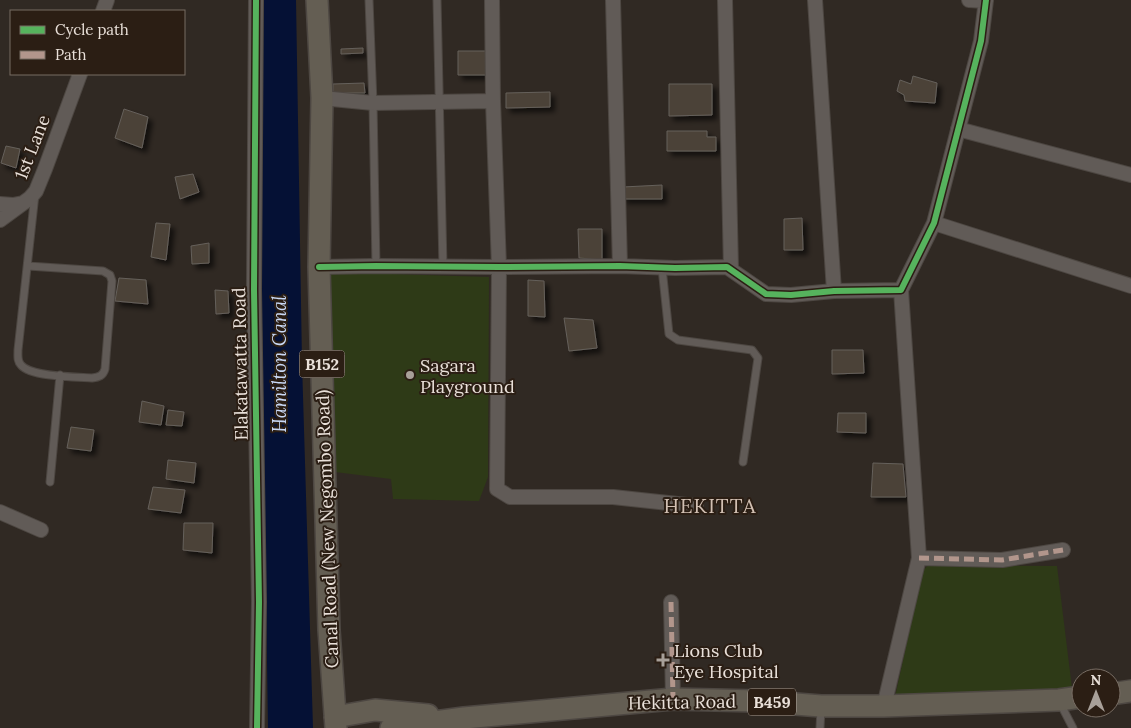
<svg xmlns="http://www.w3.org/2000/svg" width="1131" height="728" viewBox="0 0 1131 728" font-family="Lora,serif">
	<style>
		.green { fill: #2e3a17 }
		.water { fill: #051135 }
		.building { fill: #4c4337; stroke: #65605b; filter: url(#shadow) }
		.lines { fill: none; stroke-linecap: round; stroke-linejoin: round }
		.service-casing { stroke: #4d4742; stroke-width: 9 }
		.minor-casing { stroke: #4d4742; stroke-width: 16 }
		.primary-casing { stroke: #4d4742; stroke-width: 24 }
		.service { stroke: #615b57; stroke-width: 7 }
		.minor { stroke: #615b57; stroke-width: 14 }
		.primary { stroke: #645e53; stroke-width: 21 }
		.quiet { stroke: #b2968c; stroke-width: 5; stroke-dasharray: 10 5; stroke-linecap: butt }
		.cycleway-casing { stroke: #2b1e14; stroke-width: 9 }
		.cycleway { stroke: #56b35d; stroke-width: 6 }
		.poi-dot { fill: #a8a099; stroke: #2b1e14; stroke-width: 2 }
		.labels { text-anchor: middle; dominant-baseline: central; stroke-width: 4; stroke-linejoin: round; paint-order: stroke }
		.shield { fill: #2b1e14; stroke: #b0a69e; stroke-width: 1 }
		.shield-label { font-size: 16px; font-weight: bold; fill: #e9e0d9 }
		.street-label { font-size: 18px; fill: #e9e0d9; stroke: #2b1e14 }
		.poi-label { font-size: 18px; fill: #e9e0d9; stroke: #2b1e14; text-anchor: start }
		.water-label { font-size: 19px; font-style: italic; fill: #c8d8f6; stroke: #2b1e14 }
		.quarter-label { font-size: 20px; letter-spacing: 1px; fill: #d2c0b3; stroke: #2b1e14 }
	</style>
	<defs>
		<filter id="shadow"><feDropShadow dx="4.5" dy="4.5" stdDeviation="2.5" flood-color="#0009"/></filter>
	</defs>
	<rect width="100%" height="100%" fill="#302923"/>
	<path class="green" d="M328,272l161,5 -1,200 -9,24 -86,-2 -2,-20 -56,-7z
		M928,565l129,1 15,122 -177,9 27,-125z"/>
	<path class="water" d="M261,0h35l6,363 11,365h-45l-6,-407z"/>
	<path class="building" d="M363,48v5l-22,1v-5z
		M458,51h30l2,24h-32z
		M913,76l24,7 -2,20 -30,-2 -1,-6 -7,-4 3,-11 11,4z
		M364,83l1,10h-32v-9z
		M669,84h43v31l-43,1z
		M550,92v15l-44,1v-15z
		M124,109l24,8 -6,31 -27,-10z
		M667,131h40v6h9v14h-49z
		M6,146l14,3 -4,19 -15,-5z
		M193,174l6,18 -19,7 -5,-22z
		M662,185v14h-40l1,-12z
		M802,218l1,32h-19v-31z
		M156,223l14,1 -4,36 -15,-3z
		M578,229h24v31l-23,-2z
		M209,243v20l-17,1 -1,-18z
		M119,278l27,2 2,24 -33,-3z
		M528,280l16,1 1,36 -17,-1z
		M215,290l13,1 1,22 -13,1z
		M564,318l29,2 4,28 -28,3z
		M832,350h31l1,23 -32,1z
		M142,401l22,5 -3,19 -22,-3z
		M168,410l16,2 -2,14 -16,-1z
		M838,413h28v20l-29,-1z
		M71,427l23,3 -3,21 -24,-3z
		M168,460l28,3 -2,20 -28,-4z
		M873,463l30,1 3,33h-35z
		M153,487l32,3 -4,23 -33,-4z
		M184,523h29l-1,30 -29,-3z"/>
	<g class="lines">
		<g class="service-casing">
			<path id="service" d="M369,0l4,103 3,163
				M437,0l6,267
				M28,266l75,5 7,4 2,6 -7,88c-2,7 -6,8 -13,9 -16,-1 -61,-1 -71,-13 -4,-4 -3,-9 -3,-15l17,-156
				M662,268l7,66 9,6 74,10 6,8 -15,104
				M50,482l10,-107
				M1060,703l13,25
				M820,728l1,-19"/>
		</g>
		<g class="minor-casing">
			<path id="minor" d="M256,0l-2,290 5,312 -2,126
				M492,0l1,101 6,166 -2,222 13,8h103l83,9
				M613,0l7,266
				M725,0l6,269
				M815,0l19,291
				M969,0l17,1
				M103,11l4,-11
				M322,98l51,5 120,-2
				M958,129l173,46
				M0,204l13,1 10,-2
				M0,220l30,-22 6,-7 9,-22 35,-95
				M934,223l197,63
				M319,267l57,-1 123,1 121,-1 55,2 52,-1 39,27 25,1 43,-4 67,-1 33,-67 47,-182 5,-41
				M0,512l41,18
				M919,558l83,2 61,-10
				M671,602l2,97
				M884,706l35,-148 -18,-268"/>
		</g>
		<g class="primary-casing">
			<path id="primary" d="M317,0l5,98 -3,169 10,363 7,98
				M1111,694l20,-3
				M335,717l40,-7 53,5
				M391,728l73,-10 209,-19 84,2 64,5h63l175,-6 22,-3"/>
		</g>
		<use href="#service" class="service"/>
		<use href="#minor" class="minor"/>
		<use href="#primary" class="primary"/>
		<path class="quiet" d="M919,558l83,2 61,-10
			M671,602l2,97"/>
		<g class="cycleway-casing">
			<path id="cycleway" d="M256,0l-2,290 5,312 -2,126
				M319,267l57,-1 123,1 121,-1 55,2 52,-1 39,27 25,1 43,-4 67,-1 33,-67 47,-182 5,-41"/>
		</g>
		<use href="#cycleway" class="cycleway"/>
	</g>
	<g class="poi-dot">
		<circle cx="410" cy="375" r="5"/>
		<path d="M660.5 652.5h5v5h5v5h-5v5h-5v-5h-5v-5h5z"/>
	</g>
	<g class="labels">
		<g class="shield">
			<rect x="299.5" y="350.5" width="45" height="27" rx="4"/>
			<rect x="748" y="688.5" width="48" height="27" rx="4"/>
		</g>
		<g class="shield-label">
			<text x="322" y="364">B152</text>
			<text x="772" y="702">B459</text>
		</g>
		<g class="street-label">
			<text transform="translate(32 147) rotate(-69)">1st Lane</text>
			<text transform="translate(240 364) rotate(-91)">Elakatawatta Road</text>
			<text transform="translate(327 529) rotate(-92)">Canal Road (New Negombo Road)</text>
			<text transform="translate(682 702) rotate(-1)">Hekitta Road</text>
		</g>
		<g class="poi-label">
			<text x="420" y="365">Sagara<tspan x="420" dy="21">Playground</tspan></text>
			<text x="674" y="650">Lions Club<tspan x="674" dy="21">Eye Hospital</tspan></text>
		</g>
		<g class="water-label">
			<text transform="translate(279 364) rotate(-90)">Hamilton Canal</text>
		</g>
		<g class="quarter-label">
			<text x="710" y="505">HEKITTA</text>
		</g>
	</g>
	<rect x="10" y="10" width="175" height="65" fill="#2b1e14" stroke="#776c63"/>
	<rect x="20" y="26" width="25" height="8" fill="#56b35d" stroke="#776c63"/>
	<text x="55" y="35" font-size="15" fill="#e9e0d9">Cycle path</text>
	<rect x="20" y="51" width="25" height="8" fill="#b2968c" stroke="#776c63"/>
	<text x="55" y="60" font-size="15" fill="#e9e0d9">Path</text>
	<g transform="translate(1096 693)"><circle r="24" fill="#2b1e14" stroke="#776c63"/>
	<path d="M0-4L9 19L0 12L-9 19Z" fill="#a8a099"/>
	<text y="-8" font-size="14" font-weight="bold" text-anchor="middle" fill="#e9e0d9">N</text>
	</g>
</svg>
